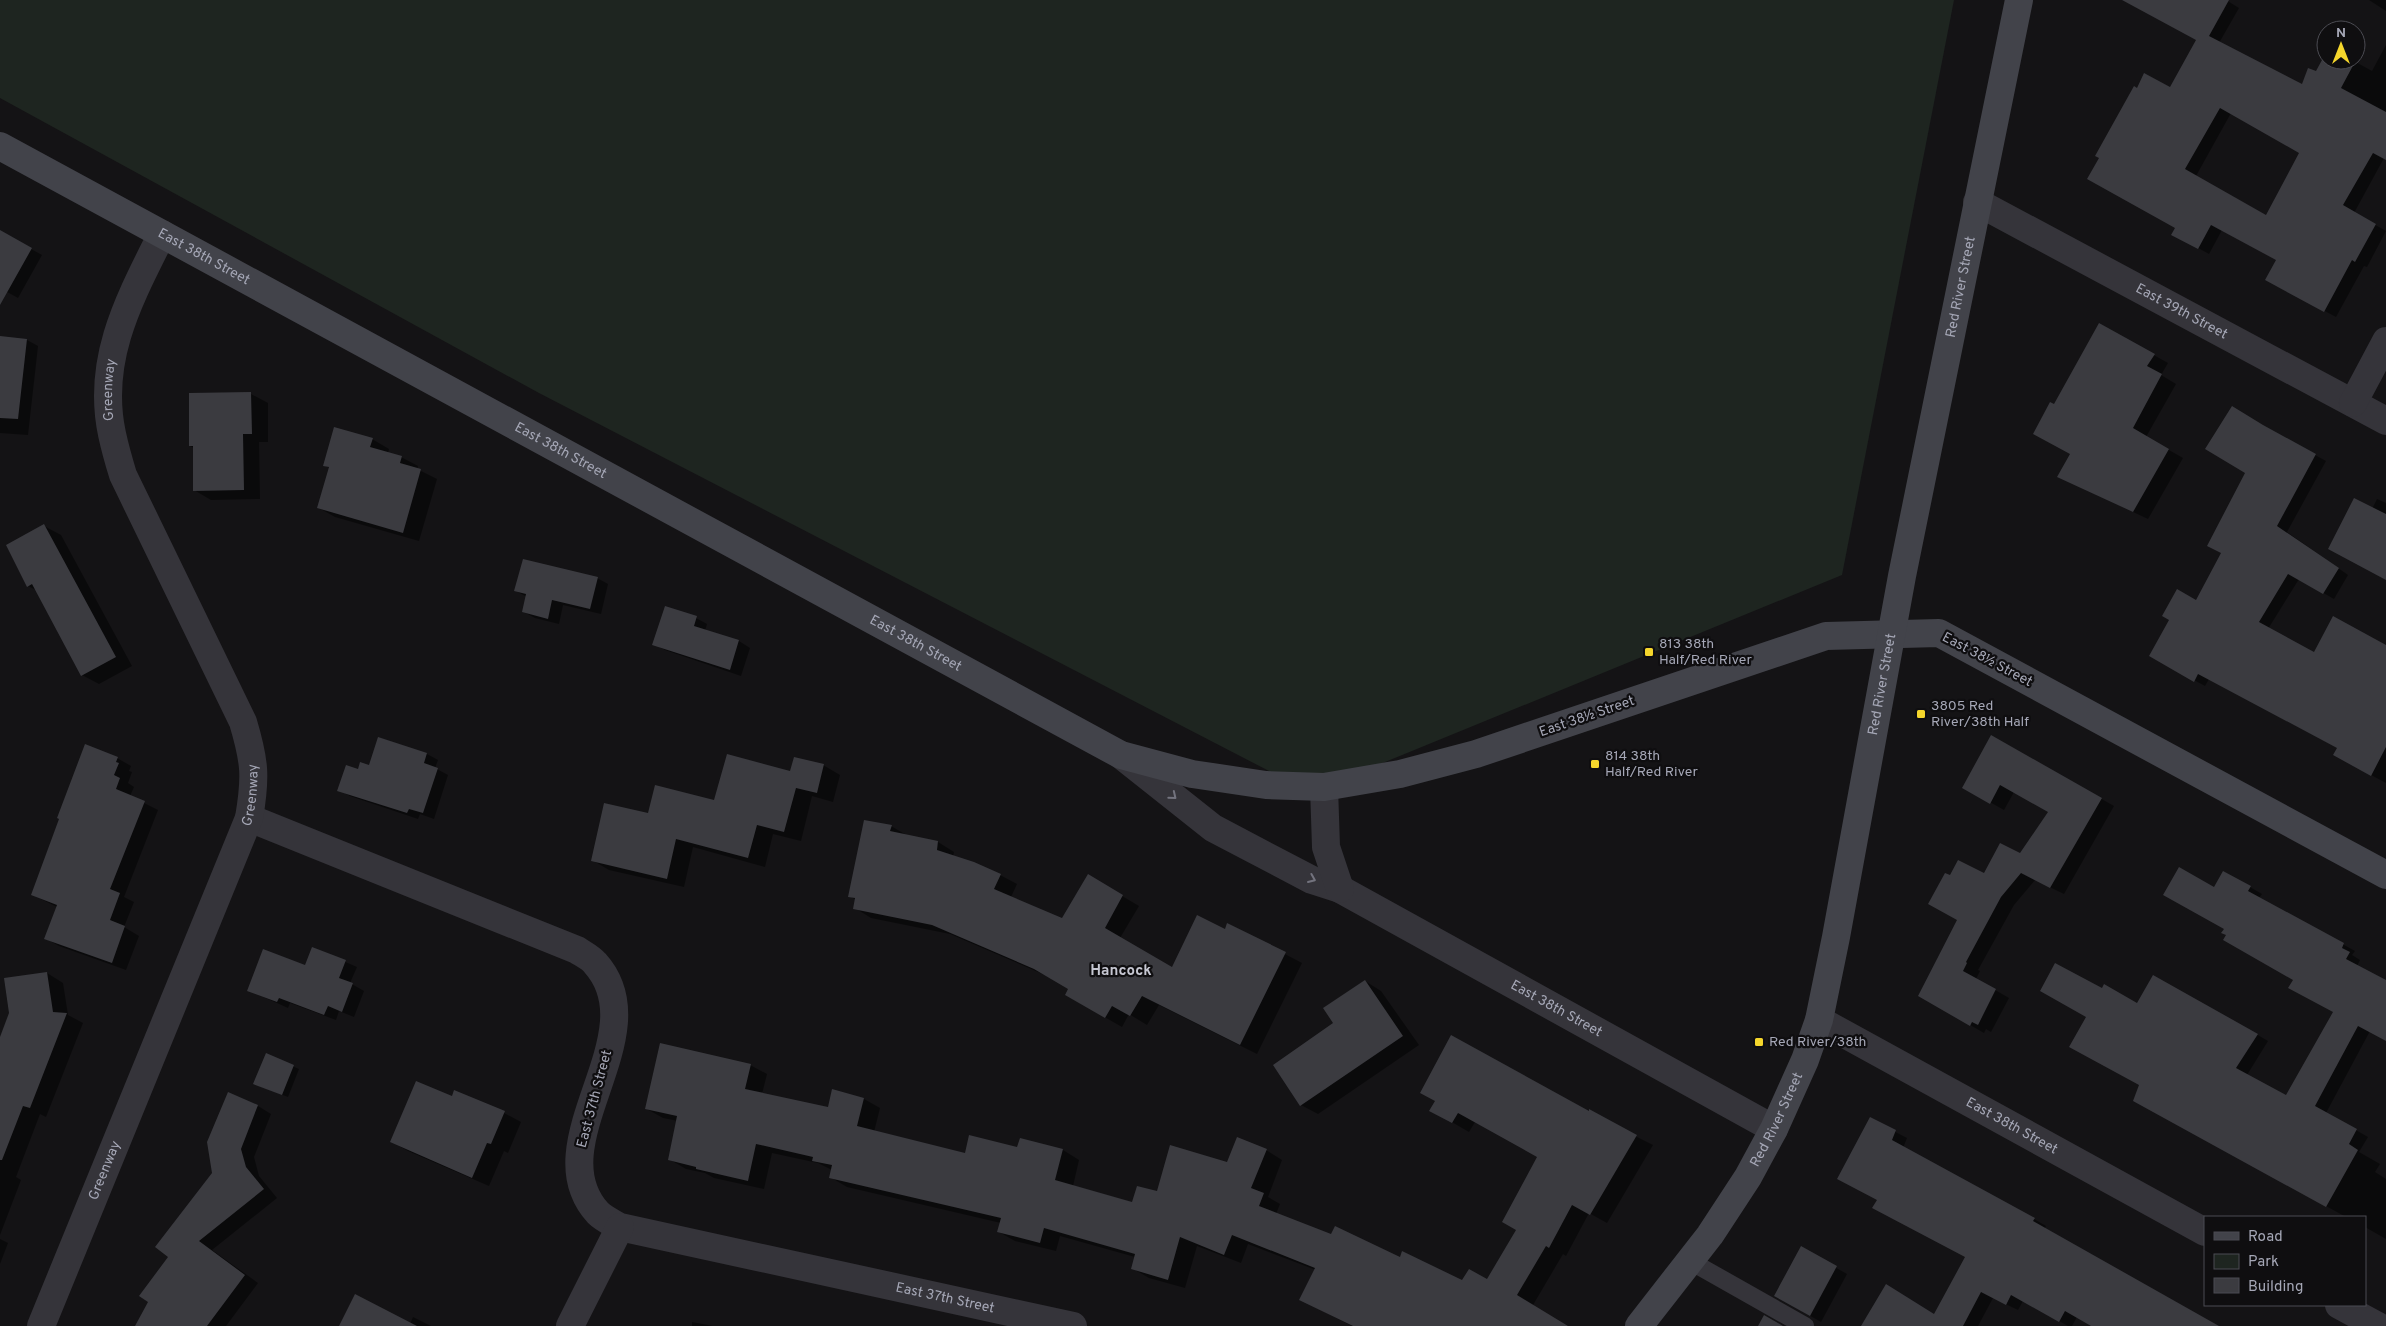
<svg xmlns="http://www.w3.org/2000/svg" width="2386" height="1326" viewBox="0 0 2386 1326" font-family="Overpass,sans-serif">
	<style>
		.green { fill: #1e2520 }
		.shadow { fill: #0007; fill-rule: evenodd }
		.building { fill: #3b3b40; fill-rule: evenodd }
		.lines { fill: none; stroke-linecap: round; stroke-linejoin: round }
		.lane { stroke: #35343a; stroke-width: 18 }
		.street { stroke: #35343a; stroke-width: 28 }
		.secondary { stroke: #42434a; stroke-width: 28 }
		.oneway { stroke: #73737e }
		.poi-dot { fill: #f5d62c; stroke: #0f0e10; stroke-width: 2 }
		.labels { text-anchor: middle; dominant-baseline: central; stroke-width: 4.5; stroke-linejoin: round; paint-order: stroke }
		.street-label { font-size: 14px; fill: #a5a7b6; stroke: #0f0e10 }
		.poi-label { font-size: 14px; fill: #a5a7b6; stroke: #0f0e10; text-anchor: start }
		.neighbourhood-label { font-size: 15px; font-weight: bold; fill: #c6c7d2; stroke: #0f0e10 }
	</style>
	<rect width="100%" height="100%" fill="#141315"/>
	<path class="green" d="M0,0h1954l-112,575 -518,212 -26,-1 -759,-393 -539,-295z"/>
	<path class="shadow" d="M2124,0h102l13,8 -20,35 83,42 15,-13 9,-17v5h26l20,11 14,-26v114l-2,-1 -30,55 32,18 -19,36 -3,-1 -28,51 -58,-31v-26l-56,-30 -13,24 -36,-20 3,-6 -39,-139h34l26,-49zM2231,113l70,40 -34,63 -71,-40z
		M2369,0h17v11z
		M0,232l42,23 -24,43 -18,-10z
		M2100,325l68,38 -7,12 15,9 -30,53 37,21 -35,61 -89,-42 12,-23 -16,-48z
		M0,337l27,3 11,6 -10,89 -28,-2z
		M190,394h61l17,9v39h-9l1,57 -49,1 -17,-10v-42l-4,-2z
		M2269,430l57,31 -39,71 61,43 -14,24 -35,-20 -31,50 46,24 72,-6v136l-41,-22 -7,-13 -129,-69 -4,7 -55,-30 46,-55 27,-48z
		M372,439l17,10 -1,4 13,4 17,9 -1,3 20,10 -18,62 -84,-24 -16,-9 11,-40 -6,-3z
		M2377,499l9,4v76l-14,-70z
		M44,526l17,9 71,131 -33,18 -17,-9 -46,-85 -8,-4z
		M597,578l11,6 -7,30 -38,-9 -4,19 -24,-6 -11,-6 3,-15 -11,-6z
		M696,618l11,6 -2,7 34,10 11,7 -9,28 -76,-26 -11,-6z
		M1992,737l122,69 -50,88 -29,-14 -21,25 -36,65 2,1 -4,8 33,19 -18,34 -5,-3 -2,4 -64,-37 38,-76 -8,-43 34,-2 36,-20 30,-43 -36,-20 -10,18 -41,-23z
		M379,738l48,16 11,6 -3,8 13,7 -14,44 -14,-5 -2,5 -68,-23 -11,-6 20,-19 11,-4z
		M117,758l14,8 -2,5 3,1 -4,11 6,4 -4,9 28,14 -34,87 10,5 -10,25 15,9 -13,34 -67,-24 -14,-8 12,-31 -24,-12z
		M823,765l17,10 -7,27 -21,-6 -11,45 -28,-7 -8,33 -72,-20 -9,40 -75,-17 -17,-10 57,-45 66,-14 76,-29z
		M891,826l17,10 30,6 16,10 -1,5 47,18 17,9 -6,13 52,23 25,-44 51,30 -19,32 52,31 53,-39 3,-6 74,39 -45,91 -98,-49 -12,20 -18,-11 -7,13 -56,-32 4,-7 -18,-10 -102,-44 -79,-16 -16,-10 1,-8 -6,-4z
		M2224,872l38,22 -3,4 96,53 -3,4 8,5 -3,6 29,15v59l-16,-9 -44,82 42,24 -9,15 21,12 -5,8 11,7v60l-21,-12v-10h-19l-200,-110 -5,-22 -39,-95 35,15 107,22 24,14 -21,34 40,22 47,-85 -39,-32 -68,-45 -13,-46z
		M313,948l44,19 -7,16 14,8 -10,26 -15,-6 -3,9 -46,-17 -2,5 -40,-18 58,-23z
		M47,973l16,10 5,32 15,8 -37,94 -6,-3 -24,63 5,3 -21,55v-195z
		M1365,981l16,10 38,54 -101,69 -17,-9 34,-81z
		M266,1055l33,14 -11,28 -28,-11z
		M750,1065l17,9 -5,20 67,14 4,-17 31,8 16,9 -6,24 92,22 52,-6 45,2 16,10 -6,26 60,17 94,-40 39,-13 16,10 -14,37 12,7 -4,10 56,22 131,46 24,-2 31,-50 21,-74 -64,-34 -6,10 -38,-22 158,3 64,32 -46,78 -18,-10 -23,43 -3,-2 -30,51 26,21h-207l-51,-26 15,-30 -68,-26 -7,19 -44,-17 -12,42 -36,-10 -17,-10 3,-11 -75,-21 -4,15 -41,-10 -16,-9 2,-9 -154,-36 -17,-10 2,-7 -14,-7 -46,-10 -8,36 -50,-11 -9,-5 -19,-4 -17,-10 9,-38 -15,-3 -16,-9z
		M453,1098l51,15 17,9 -13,31 -4,-2 -15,35 -81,-35 -16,-9z
		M258,1106l13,8 -17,43 5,19 18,22 -65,52 46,33 -32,43h-89l76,-153z
		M1870,1119l37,19 -4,10 131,71 12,7 -2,3 173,97h-124l-16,-9 -5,9h-4l-45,-25 -5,9 -25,-12 -15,28h-110l67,-11 31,-58 -88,-57z
		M0,1239l8,4 -8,21z
		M1801,1248l46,26 -26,48 -45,-26z
		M413,1317l18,9h-89l68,-2z
		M692,1322l21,4h-21z"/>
	<path class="building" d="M2122,0h107l-20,36 93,48 6,-16 8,3 6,-11h34l-15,28 45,24v48l-13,-7 -30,52 33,19 -21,38 -3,-2 -28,52 -59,-32 11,-20 -65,-35 -13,24 -27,-14 4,-7 -88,-49 12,-21 -4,-2 39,-70 3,2 7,-15 26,14 26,-47zM2220,108l79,45 -33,62 -81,-46z
		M0,230l32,18 -32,57z
		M2099,323l56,31 -8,12 15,8 -29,54 36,21 -36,63 -76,-35 13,-23 -37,-20 17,-32 4,2z
		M0,336l27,3 -9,80 -18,-1z
		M251,392l1,42h-9l1,56 -51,1v-45h-4v-53z
		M2232,406l31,19 53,29 -39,72 62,42 -16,26 -35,-20 -29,48 55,30 19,-36 53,29v102l-15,29 -38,-21 4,-7 -139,-74 -4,8 -45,-26 20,-36 -7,-4 15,-27 19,11 25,-47 -14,-7 38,-73 -40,-24z
		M334,427l39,11 -3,9 32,9 -2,7 21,6 -18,64 -86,-25 12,-41 -6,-1z
		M2354,498l32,16v66l-58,-31z
		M44,524l72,133 -35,19 -49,-92 -5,3 -21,-42z
		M523,559l75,18 -8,32 -38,-9 -4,19 -26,-7 4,-18 -12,-3z
		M665,606l32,10 -3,10 45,14 -9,30 -78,-25z
		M1991,735l111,63 -52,90 -29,-15 -20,24 -35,65 1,1 -4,8 33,18 -18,36 -6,-3 -2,4 -52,-30 39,-76 -29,-16 17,-31 5,2 8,-15 26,13 16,-30 20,10 28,-41 -48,-27 -10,19 -28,-16z
		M378,737l49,16 -3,10 14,5 -15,45 -14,-4 -2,4 -70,-22 9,-26 12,4 2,-7 9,3z
		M85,744l33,13 -2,5 3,1 -5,12 6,3 -4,11 29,12 -35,88 10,4 -10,27 15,6 -13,37 -68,-24 13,-34 -26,-10 28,-76 -2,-1z
		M727,754l63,17 4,-14 30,7 -7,29 -21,-5 -12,44 -27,-7 -9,33 -72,-19 -9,40 -76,-18 13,-58 44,10 7,-28 59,15z
		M864,820l28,5 -2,6 48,10 -1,9 37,12 27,12 -7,15 68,29 26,-44 35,21 -18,33 67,39 25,-52 28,14 2,-6 59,29 -46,93 -98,-49 -12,20 -18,-10 -7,12 -40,-23 3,-6 -34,-20 -102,-44 -79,-16 2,-11 -7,-1z
		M2179,867l35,20 9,-16 28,15 -3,5 96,52 -2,5 8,4 -4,7 40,21v61l-28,-15 -43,80 42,23 -8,15 9,6 -32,57 -193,-106 6,-16 -70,-38 17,-30 -46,-26 15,-28 47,25 2,-4 33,19 16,-28 105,59 -22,34 50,27 47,-83 -45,-24 5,-8 -70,-40 3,-5 -5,-2 3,-4 -61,-34z
		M312,947l34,13 -7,18 14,5 -11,29 -14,-6 -4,9 -45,-17 -2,4 -30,-11 16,-42 42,16z
		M47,972l6,40 14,1 -37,95 -7,-2 -21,54h-2v-123l9,-24 -5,-35z
		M1365,980l38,56 -103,70 -27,-41 60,-42 -10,-15z
		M1451,1035l138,76v-2l48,26 -47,80 -18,-10 -23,43 -3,-2 -29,49 51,31h-215l-54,-26 16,-32 -83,-33 -8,20 -44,-18 -12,43 -37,-11 4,-15 -91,-26 -4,15 -43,-11 4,-14 -172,-40 3,-13 -20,-4 1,-4 -57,-13 -8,37 -52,-12v-2l-28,-7 9,-44 -32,-7 15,-66 91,21 -6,25 83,18 4,-18 32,9 -7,28 108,27 4,-18 48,12 3,-9 43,11 -8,31 77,22 5,-16 20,5 13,-46 57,17 10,-25 30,12 -16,39 13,5 -5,13 72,28 4,-8 65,31 2,-6 60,29 7,-11 18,10 29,-49 -14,-8 35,-65 -79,-44 -6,10 -23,-12 6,-10 -15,-8z
		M266,1053l28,12 -12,30 -29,-11z
		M416,1081l36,15 2,-6 51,21 -14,33 -4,-1 -15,35 -82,-36z
		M228,1092l30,13 -17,44 5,18 18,22 -65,52 46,34 -38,51h-72l13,-24 -9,-6 29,-39 -13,-10 57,-74 -5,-31z
		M1870,1117l26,13 -4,10 143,78 -2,3 186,105h-128l-26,-15 -6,11 -48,-27 -5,10 -25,-13 -18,34h-102l25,-42 48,30 31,-57 -93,-49 5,-8 -40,-21z
		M1801,1246l36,20 -27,50 -36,-20z
		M355,1294l62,32h-78z
		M1764,1315l19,11h-25z"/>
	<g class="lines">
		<path class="lane" d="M1690,1261l115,65"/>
		<g class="street">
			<path id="s1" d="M1977,202l409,219"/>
			<path d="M2353,403l33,-62"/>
			<path id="s2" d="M1121,755l92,73 99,52 28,9 434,240"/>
			<path d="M1324,787l2,60 14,42"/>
			<path id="s3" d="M249,818l328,132c6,4 14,8 18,13 65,72 -61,180 3,250 6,6 15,10 22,14l453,99"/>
			<path id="s4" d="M1819,1020l386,212"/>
			<path d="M2339,1305l39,21"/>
			<path id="s5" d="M41,1326l208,-508c7,-41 6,-56 -6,-96l-120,-247c-4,-13 -8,-27 -11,-41 -16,-75 18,-136 50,-200"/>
			<path d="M570,1326l50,-99"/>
		</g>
		<g class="secondary">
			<path id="s6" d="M0,146l1121,609 71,19 74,11 58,2 76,-13 76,-20 350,-118 113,-3 447,242"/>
			<path id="s7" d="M1639,1326l71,-91 38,-58 26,-48 31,-69 14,-40 17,-83 66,-361 117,-576"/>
		</g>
	</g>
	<defs><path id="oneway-chevron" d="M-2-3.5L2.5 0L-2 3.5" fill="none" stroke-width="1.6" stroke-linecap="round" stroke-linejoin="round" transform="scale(1.25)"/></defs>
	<g class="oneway">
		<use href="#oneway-chevron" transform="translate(1173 796) rotate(39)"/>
		<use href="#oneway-chevron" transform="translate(1312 879) rotate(23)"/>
	</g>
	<g class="poi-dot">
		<rect x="1644" y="647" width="10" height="10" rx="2.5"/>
		<rect x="1916" y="709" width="10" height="10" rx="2.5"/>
		<rect x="1590" y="759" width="10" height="10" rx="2.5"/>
		<rect x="1754" y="1037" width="10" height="10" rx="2.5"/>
	</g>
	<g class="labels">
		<g class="street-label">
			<text stroke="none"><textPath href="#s6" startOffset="232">East 38th Street</textPath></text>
			<text stroke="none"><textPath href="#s7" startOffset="1104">Red River Street</textPath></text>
			<text stroke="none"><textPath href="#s1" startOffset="232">East 39th Street</textPath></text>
			<text stroke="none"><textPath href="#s5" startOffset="1008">Greenway</textPath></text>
			<text stroke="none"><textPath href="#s6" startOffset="638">East 38th Street</textPath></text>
			<text stroke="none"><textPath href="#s6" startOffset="1042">East 38th Street</textPath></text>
			<text transform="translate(1987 660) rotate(28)">East 38½ Street</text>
			<text stroke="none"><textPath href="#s7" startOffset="699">Red River Street</textPath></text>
			<text transform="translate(1587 717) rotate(-19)">East 38½ Street</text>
			<text stroke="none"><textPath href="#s5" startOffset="572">Greenway</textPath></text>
			<text stroke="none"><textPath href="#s2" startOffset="506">East 38th Street</textPath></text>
			<text transform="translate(595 1099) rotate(-75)">East 37th Street</text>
			<text stroke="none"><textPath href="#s7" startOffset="249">Red River Street</textPath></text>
			<text stroke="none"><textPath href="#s4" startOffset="220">East 38th Street</textPath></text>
			<text stroke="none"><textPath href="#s5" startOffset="168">Greenway</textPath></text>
			<text stroke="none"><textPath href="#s3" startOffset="999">East 37th Street</textPath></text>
		</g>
		<g class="poi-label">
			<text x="1659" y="644">813 38th<tspan x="1659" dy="16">Half/Red River</tspan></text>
			<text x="1931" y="706">3805 Red<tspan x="1931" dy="16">River/38th Half</tspan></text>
			<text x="1605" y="756">814 38th<tspan x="1605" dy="16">Half/Red River</tspan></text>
			<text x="1769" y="1042">Red River/38th</text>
		</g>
		<g class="neighbourhood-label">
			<text x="1121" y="971">Hancock</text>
		</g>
	</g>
	<rect x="2204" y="1216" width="162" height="90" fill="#0f0e10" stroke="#4b4b52"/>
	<rect x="2214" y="1232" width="25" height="8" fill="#42434a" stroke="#4b4b52"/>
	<text x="2248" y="1241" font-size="15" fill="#a5a7b6">Road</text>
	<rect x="2214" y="1254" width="25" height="15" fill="#1e2520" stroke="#4b4b52"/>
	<text x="2248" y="1266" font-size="15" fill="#a5a7b6">Park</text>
	<rect x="2214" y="1278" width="25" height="15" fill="#3b3b40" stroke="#4b4b52"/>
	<text x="2248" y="1291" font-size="15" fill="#a5a7b6">Building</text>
	<g transform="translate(2341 45)"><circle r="24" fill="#0f0e10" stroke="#4b4b52"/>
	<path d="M0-4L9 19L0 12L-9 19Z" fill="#f5d62c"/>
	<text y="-8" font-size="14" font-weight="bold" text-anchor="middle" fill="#a5a7b6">N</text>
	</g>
</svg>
